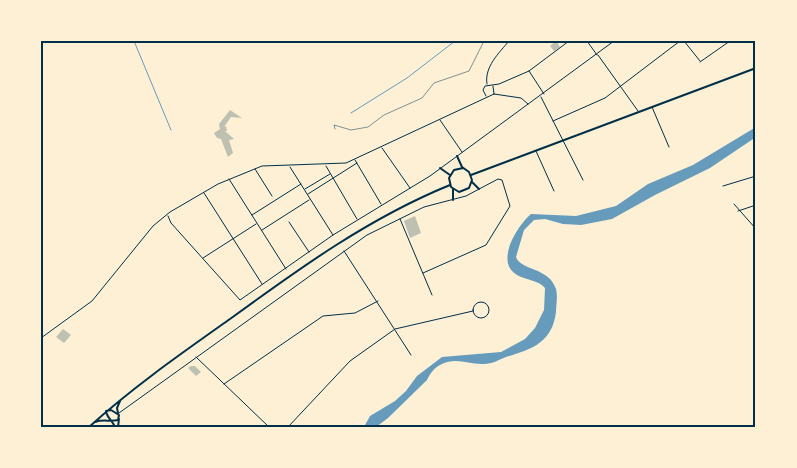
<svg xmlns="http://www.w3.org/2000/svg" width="797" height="468" viewBox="0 0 797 468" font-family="Signika,sans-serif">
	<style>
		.water { fill: #669bbc }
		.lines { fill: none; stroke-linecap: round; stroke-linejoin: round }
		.stream { stroke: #669bbc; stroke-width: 1 }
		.building { fill: #bec0b2 }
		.path { stroke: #003049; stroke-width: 0.5 }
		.pedestrian { stroke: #003049; stroke-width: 1 }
		.minor { stroke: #003049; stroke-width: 1 }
		.tertiary { stroke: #003049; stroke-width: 2 }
		.neatline { fill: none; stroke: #003049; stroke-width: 2 }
	</style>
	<rect width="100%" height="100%" fill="#fdf0d5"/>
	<path class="water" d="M756,127v10l-46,31 -55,27 -43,24 -31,6 -18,-1 -18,-5 -11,1 -10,10 -8,27c5,14 33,10 40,32 2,7 0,16 0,23 -4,31 -24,37 -50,45 -8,3 -13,7 -22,7 -15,1 -27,-7 -42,0 -7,3 -12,9 -15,16l-39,38 -12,9h-12l6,-11 25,-15 11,-10 11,-15 25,-19 59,-5 24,-13 10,-11 9,-18 1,-22c-7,-8 -19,-8 -28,-13 -23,-13 1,-50 14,-61l45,2 40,-10 32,-22 45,-19z"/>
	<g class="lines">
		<path class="stream" d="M134,41l37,89
			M351,113l56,-35 48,-37"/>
	</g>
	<path class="building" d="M556,41l4,6 -6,4 -4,-5z
		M230,110l12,8 -11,-1 -7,10 2,-1 1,5h-2l9,8 -5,1 4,13 -5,4 -7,-18 -4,-1 -3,-5 6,-4 -1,-5z
		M415,216l6,17 -11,5 -6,-17z
		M63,329l8,6 -7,8 -8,-6z
		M191,366h4l6,6 -5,4 -8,-8z"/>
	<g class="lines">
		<path class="path" d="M335,129l-1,-4 17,5 17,-3 16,-12 38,-17 12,-15 35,-12 15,-30"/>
		<path class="pedestrian" d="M587,41l10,14
			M684,41l16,20
			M529,71l15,23
			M305,189l25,-15
			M308,194l49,-31
			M252,215l49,-31
			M262,230l47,-30"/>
		<path class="minor" d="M598,55l40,56
			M700,62l30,-21
			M487,84c-3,-17 12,-31 22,-43
			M493,86l1,8
			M494,94l27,4 7,6
			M486,96l-3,-6 2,-4 14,-2 30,-13 40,-30
			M541,97l42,83
			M652,107l17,40
			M440,120l22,32
			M553,121l52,-23 75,-57
			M382,148l28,40
			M536,151l18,40
			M355,160l26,44
			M326,166l31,53
			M290,167l43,68
			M255,169l17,27
			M229,179l57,90
			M723,186l33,-10
			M204,193l58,91
			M734,204l22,25
			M738,211l18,-6
			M168,216l3,7 69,77 93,-65 97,-59 184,-135
			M400,219l32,76
			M289,222l20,30
			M344,251l67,104
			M203,258l53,-34
			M473 310a8 8 0 1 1 16 0a8 8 0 1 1-16 0Z
			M41,338l51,-37 61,-75 17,-14 48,-28 44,-18 84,-3 148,-69
			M196,357l73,70
			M224,384l99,-68 32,-3 23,-12
			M119,413l248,-178 57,-28 42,-11 32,-17 4,1 8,26 -24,39 -63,28
			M288,427l62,-66 45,-32 78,-18"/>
		<path class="tertiary" d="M457,156l5,11 7,5 3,8 -3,8 -10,4 -8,-5 -2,-9 5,-8 9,-2
			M440,168l10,7
			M471,175l285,-107
			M472,182l7,7
			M453,200v-11
			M118,413l-1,-5 3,-7
			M95,422c8,-3 15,0 23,-2l1,-5 -8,-5 -5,1c1,7 6,9 9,16
			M89,427c44,-40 93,-74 141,-108 70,-51 139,-101 220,-134
			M118,427l1,-8"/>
	</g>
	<rect width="797" height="468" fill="none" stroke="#fdf0d5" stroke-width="85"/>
	<rect x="42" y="42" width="712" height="384" class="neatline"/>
</svg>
